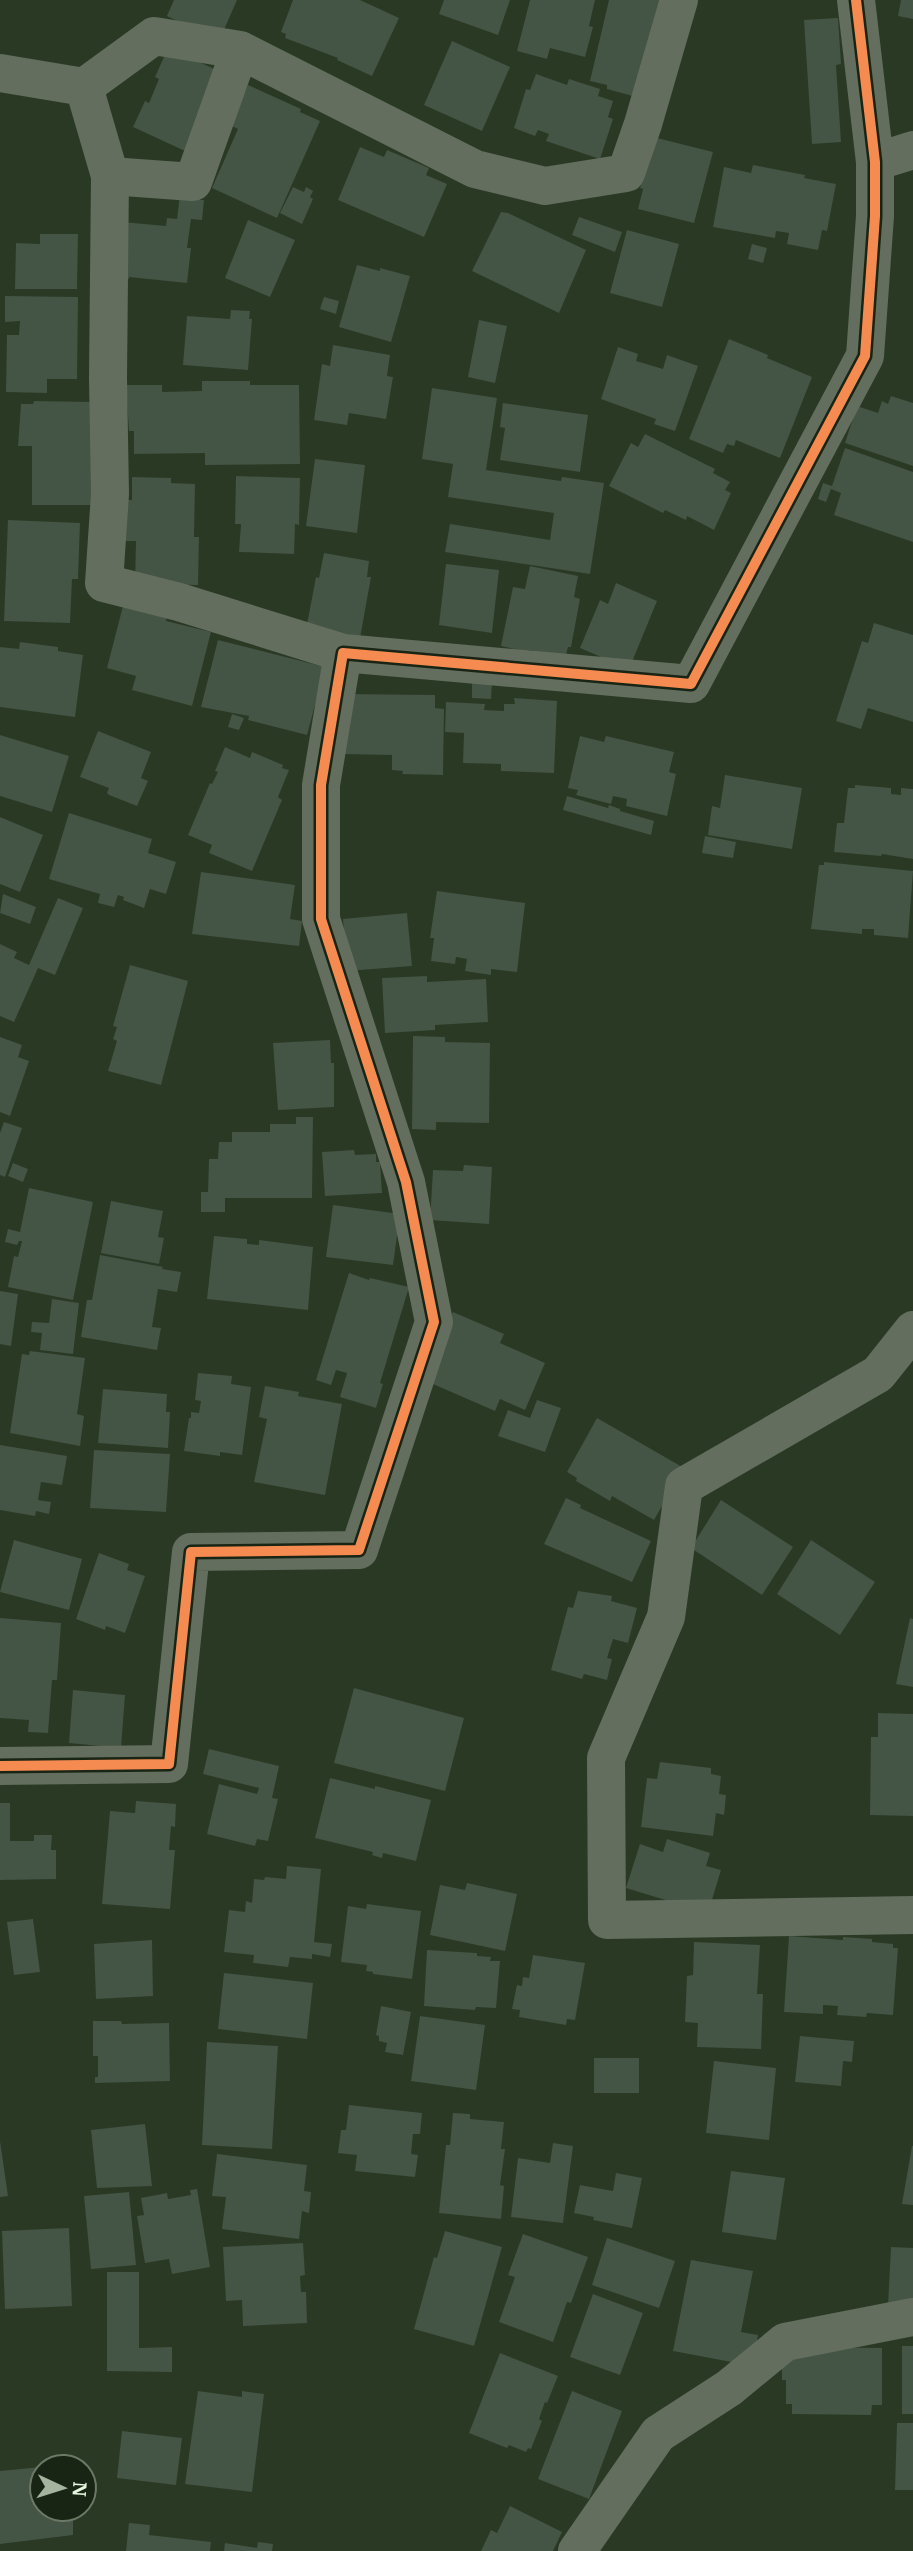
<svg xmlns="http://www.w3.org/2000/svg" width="913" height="2551" viewBox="0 0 913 2551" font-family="'IBM Plex Serif',serif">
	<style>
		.building { fill: #445445 }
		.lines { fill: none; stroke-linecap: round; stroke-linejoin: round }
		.street { stroke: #636e5e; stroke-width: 38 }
		.cycleway-casing { stroke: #192514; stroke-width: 15 }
		.cycleway { stroke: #f68b52; stroke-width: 10 }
	</style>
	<rect width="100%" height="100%" fill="#2a3924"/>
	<path class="building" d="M174,0h63l-18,41 -52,-25z
		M293,0h67l39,18 -27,58 -35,-16 1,-2 -53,-20 1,-4 -5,-2z
		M444,0h66l-12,35 -59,-21z
		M530,0h65l-6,26 4,1 -8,30 -35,-9 -3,11 -30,-8z
		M609,0h61l-34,97 -29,-8v-4l-17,-4z
		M901,0h12v19l-15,-3z
		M838,18l3,46 -5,1 5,77 -29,2 -8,-124z
		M452,41l58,26 -28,64 -58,-26z
		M168,48l53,24 -36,79 -52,-24 12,-26 4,2 10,-24 -4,-2z
		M536,74l31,11 2,-6 31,10 -2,7 15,5 -5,16 5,2 -13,40 -54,-18 3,-7 -11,-4 -3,6 -21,-8 12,-39 4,1z
		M248,85l53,24 -1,3 20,9 -43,97 -65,-30 26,-59 -8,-4z
		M653,137l60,15 -19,71 -56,-14 5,-20 -3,-1z
		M360,147l24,10 3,-7 42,18 -3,7 21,9 -23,53 -86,-37z
		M753,165l52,10 -1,3 32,6 -9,47 -5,-1 -4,20 -31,-6 2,-11 -13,-2 -1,7 -62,-11 11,-60 27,6z
		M181,186l19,2 -1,12h5l-2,20 -11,-1 -4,29h4l-4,35 -58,-6v2l-13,-1 6,-56 44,4 1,-8 10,1z
		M293,187l11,5 2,-5 7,4 -3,6 3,2 -11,25 -22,-11z
		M501,212l7,1 78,37 -27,63 -87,-42z
		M579,217l43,15 -7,20 -43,-17z
		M248,220l47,20 -25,57 -45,-19z
		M627,230l52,14 -17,63 -52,-14z
		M40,234h38l-1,55h-62l1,-46 24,1z
		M752,244l15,4 -4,15 -15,-4z
		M357,265l23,6v-3l30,8 -19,66 -52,-15z
		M5,296l73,1 -1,82h-30v14l-41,-1 1,-57h12l1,-14 -15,1z
		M324,297l15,4 -3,13 -16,-5z
		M231,310l19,1 -1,8h3l-4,51 -65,-5 4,-49 43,3z
		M479,320l28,6 -12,57 -27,-6z
		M729,339l39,16 -1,3 45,19 -32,81 -44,-18 -2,6 -7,-2 -4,9 -34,-14z
		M333,345l57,10 -3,21 6,1 -7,42 -37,-6 -2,12 -33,-5 8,-56 8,2z
		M618,347l20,7 -2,7 27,8 4,-14 31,11 -23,65 -21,-7 2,-5 -55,-20z
		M202,381h48v4h49l1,79 -95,1v-12l-71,1v-23h-5l-3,-46h36v7l40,-1z
		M432,388l65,10 -11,72 75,11 1,-4 42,6 -14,91 -145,-22 5,-28 100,16 4,-27 -106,-16 5,-33 -31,-5z
		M891,396l22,7v63l-68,-23 12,-37 21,7 4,-12 6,3z
		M34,401l60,1 -2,103h-60v-59h-14l3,-42h12z
		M503,403l85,12 -8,57 -80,-12 5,-32 -5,-1z
		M645,434l70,35 -2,4 17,9 -5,8 6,3 -17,37 -27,-14 -1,4 -21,-10 -2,3 -54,-27 22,-43 7,4z
		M845,448l68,24v70l-79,-27 7,-22 -10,-4 -5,13 -8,-3 5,-16 9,3z
		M315,459l50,6 -8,68 -51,-7z
		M236,476l64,2 -1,47 -4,-1 -1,30 -55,-2 2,-28h-6z
		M132,477l39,1v5l24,1 -1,53h5l-1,48 -63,-1 1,-43h-11l1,-41h6z
		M8,520l72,3 -2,56h-6l-2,44 -66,-2z
		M324,553l45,8 -2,16h4l-12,67 -54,-9 11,-58 3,1z
		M446,564l53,6 -7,63 -53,-8z
		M530,566l48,10 -4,21 6,2 -9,48h-3l-2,8 -7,1 -30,-6 -1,2 -27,-6 12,-59 12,2z
		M616,583l41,18 -28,68 -49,-21 20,-48 8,4z
		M125,598l43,11 -2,12 45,11 -19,74 -60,-16 4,-14 -29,-8z
		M874,623l39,12v87l-45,-14 -7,21 -25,-8 26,-80 6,2z
		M218,640l107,27 -18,68 -59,-15 1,-4 -48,-9z
		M20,642l38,5v4l25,4 -8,62 -75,-10v-60l19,2z
		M472,681l20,1 -1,17 -19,-1z
		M343,694l92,1v13l9,1 -1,66 -41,-1 1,-3 -11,-1v-15l-50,-1z
		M514,698l43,3 -3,72 -53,-2v-7l-38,-1 1,-30 -19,-1 1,-30 39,2 -1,6 20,1v-7h11z
		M232,714l12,4 -5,12 -11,-3z
		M98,731l53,21 -10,26 7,3 -11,25 -28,-11 -2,-2 2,-5 -29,-11z
		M0,735l69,21 -17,56 -52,-16z
		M580,736l24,6 2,-6 68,16 -5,20 7,2 -9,42 -41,-10 1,-7 -14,-3 -2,8 -35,-9 2,-5 -10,-2z
		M225,747l25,11 2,-6 31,13 -1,3 7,2 -11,27 4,3 -30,71 -43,-18 3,-8 -24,-10 22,-52 2,1 6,-12 -3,-1z
		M725,775l77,13 -10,61 -84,-14 4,-29 8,2z
		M855,785l36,3v6l10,1v-7l12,1v70l-31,-5 -1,2 -47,-4 3,-29h7l4,-35h7z
		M567,796l41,12 1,-3 11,4v2l34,10 -3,14 -88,-25z
		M69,813l83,26 -4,14 28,9 -10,32 -16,-5 -6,19 -21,-8 1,-3 -6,-2 -4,12 -16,-4 2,-9 -51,-15z
		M0,817l43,18 -23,57 -20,-8z
		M705,836l31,6 -3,16 -31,-5z
		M824,862l89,9 -5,67 -34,-3v-6h-12v5l-51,-5 8,-64h5z
		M201,872l94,13 -5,34 12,2 -3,25 -107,-12z
		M437,891l88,12 -8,69 -26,-3v6l-26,-4 2,-12 -11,-2 -1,7 -24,-3 3,-23h-4z
		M3,894l33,13 -6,17 -30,-11z
		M58,898l25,10 -28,67 -17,-7 -24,54 -14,-6v-72l17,8 -3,6 15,7z
		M407,913l5,53 -65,5 -4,-52z
		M130,965l58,16 -27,104 -53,-14 9,-30 -4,-2 4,-12 -4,-1z
		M427,976v6l59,-3 2,43 -53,3v5l-50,3 -3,-55z
		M413,1036l32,1v5l45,1 -1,80 -53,-1v8l-24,-1z
		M0,1037l22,8 -4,12 11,4 -19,55 -10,-4z
		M330,1040l1,23h3v44l-56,3 -5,-67z
		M296,1117h17l-1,81h-87v14h-24v-20h7l1,-33h9l1,-17h13v-10h38v-8h26z
		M4,1122l18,6 -17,49 -5,-2v-42z
		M354,1150l1,5 21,-1v8h4l2,31 -57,3 -3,-44z
		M13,1163l15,6 -5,13 -15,-6z
		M464,1165l28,2 -3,57 -59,-4 3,-50 30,1z
		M29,1188l64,14 -20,98 -65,-13 6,-31 4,1 4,-16h-3l-2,4 -12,-3 3,-13 12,3z
		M111,1201l52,10 -5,26 6,1 -5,26 -58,-11z
		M333,1205l67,9 -7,51 -67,-8z
		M214,1236l33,3v5l12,1v-5l54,7 -5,63 -101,-11z
		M100,1255l63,12 -1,2 19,3 -4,20 -19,-3 -6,38 9,1 -4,22 -76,-13 6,-37h5z
		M349,1273l20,7 1,-2 39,9 -29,96 3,1 -7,24 -36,-11 7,-24 -11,-3 -5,15 -15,-5z
		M0,1291l18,3 -7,52 -11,-2z
		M52,1299l27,4 -6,51 -33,-4 2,-17 -11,-1 1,-10 17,1z
		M453,1312l51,22 -4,9 45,20 -20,47 -25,-11 -5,12 -62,-27 -7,-6z
		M30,1351l55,7 -8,56 7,2 -4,30 -70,-13 12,-79 7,1z
		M198,1373l34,3 -1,8 20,3 -9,68 -22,-3v4l-36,-5 5,-33h2v-6l8,1 2,-12 -6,-1z
		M265,1386l34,6 -1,4 44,8 -17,91 -71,-13 13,-63 -8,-2z
		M103,1389l64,5 -1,18h4l-2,36 -70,-5z
		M537,1400l24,8 -16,44 -47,-16 10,-26 22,8z
		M597,1418l87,50 -30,52 -42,-24 -2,5 -34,-20 1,-3 -10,-6z
		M0,1445l67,11 -5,29 -21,-3 -3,18 13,2 -2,12 -13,-3 -1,5 -35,-6z
		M94,1450l76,4 -4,58 -76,-4z
		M566,1498l15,7 -1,3 71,33 -19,41 -88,-38z
		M721,1500l72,47 -31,48 -71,-47z
		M14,1540l68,19 -13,51 -69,-18z
		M811,1540l64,42 -35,53 -63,-41z
		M99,1553l30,11 -2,6 18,6 -20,57 -19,-7 -1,4 -29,-11z
		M578,1591l34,5 -1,5 26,7 -9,35 -15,-4 -6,19 5,1 -5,21 -23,-6 -2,5 -31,-9 17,-63 5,1z
		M0,1618l61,5 -4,57h-5l-4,53 -20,-1 1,-12 -29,-2z
		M910,1618l3,1v68l-17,-3z
		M354,1688l110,30 -19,73 -111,-28z
		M73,1690l52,5 -4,53 -52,-5z
		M878,1713l35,1v102l-43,-1 1,-78h7z
		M209,1749l70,17 -7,32 6,1 -10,42 -11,-2 -2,7 -48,-12 12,-50 38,10 2,-6 -56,-14z
		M660,1762l51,6v6l10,2 -2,18 7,1 -2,20 -8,-2 -3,23 -72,-9 6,-49 10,1z
		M330,1778l45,11v-3l56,14 -15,61 -33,-8 -1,5 -10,-3 1,-3 -58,-14z
		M136,1801l40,3 -1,23 -4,-1 -2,24h6l-5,59 -68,-5 8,-93 25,2z
		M0,1803h10v38h24v-6h18l-1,15h5v29l-56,1z
		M667,1839l43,14 -4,13 15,4 -13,43 -82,-25 14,-44 23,8z
		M287,1866l34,3 -7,73 18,2 -2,13 -18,-3v5l-22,-2 -2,10 -35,-4 1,-8 -30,-3 5,-42 16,2 1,-11 6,2 2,-24 10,1 1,-3 21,2z
		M467,1883l50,11 -12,57 -75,-16 10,-50 25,5z
		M367,1904l54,7 -9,68 -39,-5v-2l-7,-1 1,-6 -26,-3 7,-56 18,3z
		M33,1919l7,53 -26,3 -7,-53z
		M789,1936l54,4v-3l29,2v3l21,2v4h5l-5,67 -26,-2 -1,4 -29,-2 1,-9 -15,-1v9l-39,-2z
		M152,1940l1,56 -57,3 -2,-55z
		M694,1942l66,3 -3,49h6l-2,55 -64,-2 1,-24 -13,-1 2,-46 6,-1z
		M427,1950l50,3v3l14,1 -1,4h10l-4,47 -20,-1 -1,3 -51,-4z
		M533,1955l52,8 -10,57 -8,-1 -1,6 -47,-8 1,-7 -8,-1 5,-24 5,1 1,-9 6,1z
		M224,1973l89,10 -6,56 -89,-10z
		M381,2006l30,6 -8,43 -18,-3 2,-9 -8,-2v-5l-3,-1z
		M420,2016l65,9 -9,65 -65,-9z
		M93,2021h28l1,3 47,-1 1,58 -75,2v-6h3v-21h-5z
		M800,2036l54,5 -2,21 -9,-1 -2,25 -46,-4z
		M207,2042l71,4 -6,103 -70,-4z
		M594,2058h45v35h-45z
		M714,2061l62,7 -7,72 -63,-7z
		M349,2105l73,8 -2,21h-7l-2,20 7,1 -3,22 -60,-6 2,-16 -19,-2 3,-23h5z
		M453,2113l17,1v5l34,3 -3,27h4l-5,36 4,1 -3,33 -62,-6 7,-68h4z
		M145,2124l7,62 -55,2 -6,-58z
		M0,2141l8,55 -8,1z
		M553,2143l20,3 -10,77 -52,-6 7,-59 32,5z
		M912,2146h1v59l-11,-1z
		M217,2154l90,11 -3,26 7,1 -2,21 -7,-2 -3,28 -77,-10 4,-32 -14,-1z
		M731,2171l54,7 -9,62 -54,-8z
		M616,2173l26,5 -10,50 -39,-8 1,-3 -20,-4 6,-28 33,6z
		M197,2189l13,78 -38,7 -3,-15 -24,4 -8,-47 7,-1 -3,-17 26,-5 1,6 23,-4 -1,-5z
		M129,2192l7,73 -45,4 -7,-73z
		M69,2228l3,78 -67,3 -3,-78z
		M445,2231l57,16 -28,99 -60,-17 20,-72 3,1z
		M523,2234l65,23 -17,46 -4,-1 -14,40 -54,-20 16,-45 -7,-2z
		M607,2238l68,23 -16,47 -67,-23z
		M303,2243l2,32 -5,1 1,16h5l1,31 -64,3 -1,-26 -16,1 -3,-54z
		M891,2247l22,1v59l-25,-1z
		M691,2260l62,11 -12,61 17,3 -5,31 -80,-15z
		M107,2272h32v76l33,-1v25l-65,-1z
		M593,2294l50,19 -23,62 -50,-18z
		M902,2346h11v68h-11z
		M782,2347l100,1v57h-10l-1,10 -79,-1v-10h-6v-24h-4z
		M500,2353l58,23 -11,27 -2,-1 -6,17 3,2 -11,28 -3,-1 -2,4 -17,-7 -2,3 -38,-15z
		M198,2391l44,6v-6l22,3 -12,98 -67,-8z
		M572,2391l50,20 -33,88 -51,-20z
		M897,2423h16v67h-18z
		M122,2431l60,7 -6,47 -59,-7z
		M42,2467v42h31v26l-73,9v-73z
		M510,2506l52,26 -9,19h-72l10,-21 6,3z
		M129,2523l21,2 -1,10 62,7 -1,9h-84z
		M258,2542l15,2 -1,7h-48l1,-8 32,5z"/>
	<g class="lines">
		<path class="street" d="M0,73l84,14 26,89 -2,202 2,116 -6,89 75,19 164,51
			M84,87l70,-51 86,14 235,119 70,17 81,-13 17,-49 36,-124
			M875,162l38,-12
			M110,176l83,6 47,-132
			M913,1330l-35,44 -194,112 -18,131 -60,141 1,162 306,-5
			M0,1766l169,-2 22,-212 168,-2 75,-228 -28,-140 -85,-263v-134l22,-132 348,31 174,-328 10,-140v-54l-19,-162
			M577,2551l81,-117 71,-46 56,-46 128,-25"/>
		<g class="cycleway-casing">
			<path id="cycleway" d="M0,1766l169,-2 22,-212 168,-2 75,-228 -28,-140 -85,-263v-134l22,-132 348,31 174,-328 10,-140v-54l-19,-162"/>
		</g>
		<use href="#cycleway" class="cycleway"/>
	</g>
	<g transform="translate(63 2488) rotate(94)"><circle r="33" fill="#192514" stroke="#6b7966" stroke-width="2"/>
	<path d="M0-5L12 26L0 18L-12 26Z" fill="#a4b49e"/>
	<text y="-10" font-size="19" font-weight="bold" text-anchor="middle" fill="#e6f7e0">N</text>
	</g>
</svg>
